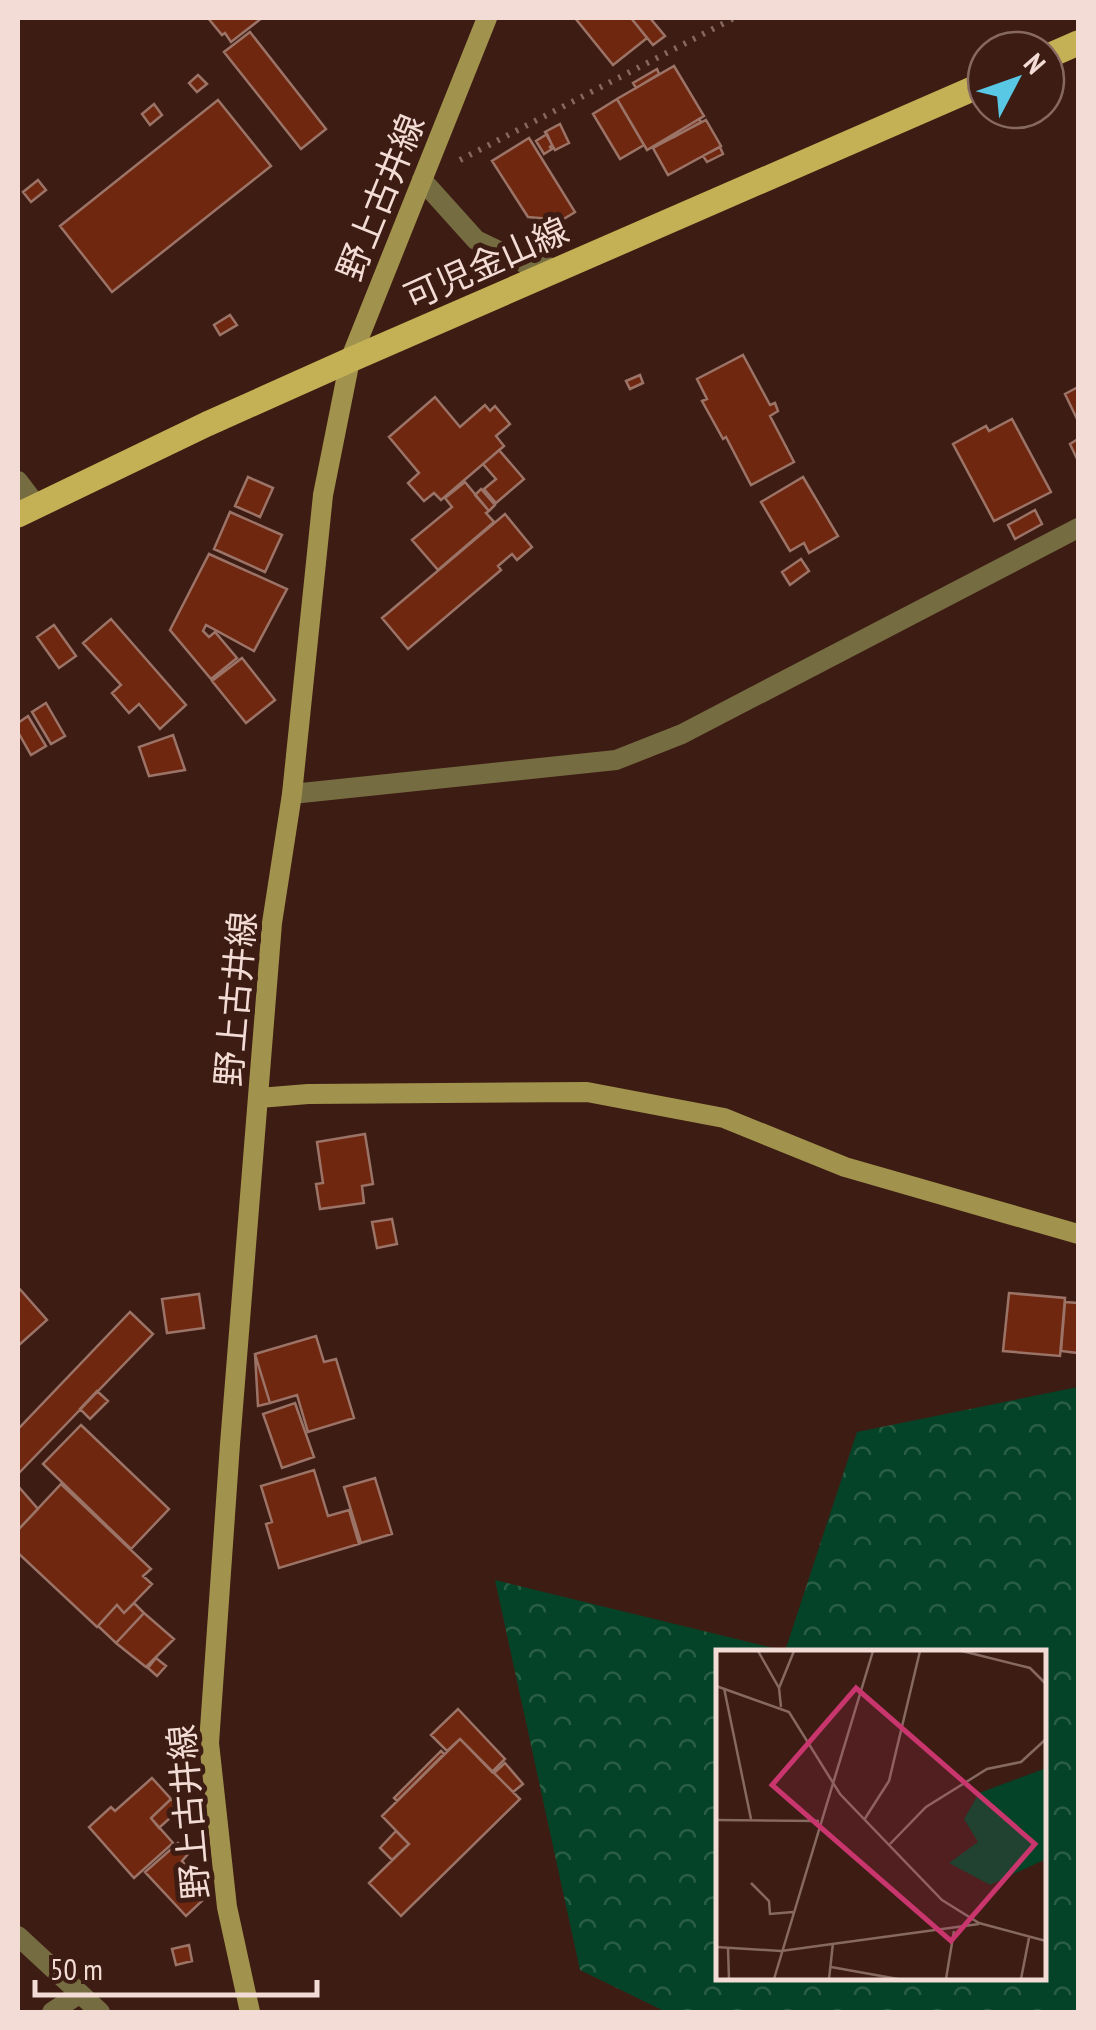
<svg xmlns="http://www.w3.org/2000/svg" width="1096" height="2030" viewBox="0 0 1096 2030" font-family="'PT Sans Narrow','Noto Sans JP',sans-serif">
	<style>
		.forest { fill: url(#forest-crowns); fill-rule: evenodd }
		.building { fill: #6f2710; stroke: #9b7367; stroke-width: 2.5 }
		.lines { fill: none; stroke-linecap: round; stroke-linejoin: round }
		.path { stroke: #85685f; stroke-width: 6; stroke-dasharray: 2.5 8; stroke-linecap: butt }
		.street { stroke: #756c42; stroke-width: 20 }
		.secondary { stroke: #a1934d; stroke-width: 20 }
		.primary { stroke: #c4b155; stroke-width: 25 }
		.labels { text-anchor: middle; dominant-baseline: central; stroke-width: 10; stroke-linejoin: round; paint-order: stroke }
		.street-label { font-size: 35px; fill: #f3dcd5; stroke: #3d1c13 }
		.inset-road { fill: none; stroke: #866961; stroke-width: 2.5 }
		.view { fill: #c9356d; fill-opacity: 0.15; stroke: #c9356d; stroke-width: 5 }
		.inset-edge { fill: none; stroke: #f3dcd5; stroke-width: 5 }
	</style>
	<defs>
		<pattern id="forest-crowns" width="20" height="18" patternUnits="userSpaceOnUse" patternTransform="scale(2.5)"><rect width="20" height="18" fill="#044327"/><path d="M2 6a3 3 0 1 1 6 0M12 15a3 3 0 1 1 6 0" fill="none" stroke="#295e45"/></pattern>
	</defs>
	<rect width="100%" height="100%" fill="#3d1c13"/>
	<path class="forest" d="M1078,1387v625h-412l-86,-42 -85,-390 290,71 72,-219zM718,1652h326v326h-326z"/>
	<path class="building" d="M208,18h54l-31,24 -6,-9 -3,2z
		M575,18h56l16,20 -34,27z
		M631,18h19l15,18 -12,9z
		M250,32l76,97 -25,20 -77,-97z
		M674,66l30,50 -57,34 -30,-51z
		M657,69l2,5 -23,14 -3,-5z
		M198,75l9,9 -10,8 -8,-9z
		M617,99l27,46 -24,14 -27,-45z
		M218,100l53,66 -159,126 -52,-66z
		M154,104l8,11 -12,10 -8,-11z
		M699,119l2,3 -27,15 -1,-2z
		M706,120l15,26 -53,29 -15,-27z
		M560,124l9,19 -14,7 -10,-18z
		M547,134l5,11 -2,2 2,2 -8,5 -8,-13z
		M529,138l46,74 -13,8 -34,-3 -36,-56z
		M720,147l3,7 -16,8 -4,-6z
		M38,180l8,10 -15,12 -8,-10z
		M230,315l7,10 -17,10 -6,-10z
		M743,355l27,50 5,-2 3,8 -8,5 24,46 -43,23 -25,-48 -3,2 -21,-38 5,-2 -10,-20z
		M640,375l3,8 -13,6 -4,-8z
		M1078,387v34l-13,-27z
		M435,397l25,30 25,-22 5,6 5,-5 15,18 -14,12 8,10 -63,54 -7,-7 -10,8 -16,-18 11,-10 -30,-36z
		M1012,419l39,73 -57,29 -41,-77 33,-18 3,5z
		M1078,439v22l-8,-17z
		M499,450l25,29 -28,24 -12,-14 12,-10 -13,-15z
		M248,477l25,11 -13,29 -25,-11z
		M803,477l35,59 -29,17 -5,-10 -14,8 -29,-49z
		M465,482l24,29 -3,2 8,9 -56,48 -26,-30 40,-33 -7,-9z
		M481,489l14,16 -6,6 -14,-16z
		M1035,510l7,14 -27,15 -7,-14z
		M230,512l52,23 -17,37 -51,-23z
		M505,514l27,33 -15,13 -5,-6 -14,12 3,4 -93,79 -26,-31z
		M209,554l78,35 -33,62 -48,-26 -3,6 6,6 6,-5 22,26 -26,21 -41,-49z
		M801,559l8,12 -19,14 -8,-13z
		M111,619l75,86 -26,24 -21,-25 -10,9 -17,-20 9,-8 -38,-42z
		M54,625l22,31 -17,12 -22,-31z
		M242,658l33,42 -29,23 -34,-42z
		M46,703l19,33 -14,8 -19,-32z
		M28,716l18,30 -15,9 -13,-23v-9z
		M173,735l12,35 -36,6 -10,-29z
		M365,1134l8,50 -11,2 2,17 -44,6 -4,-25 7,-1 -6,-41z
		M392,1219l5,25 -20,4 -5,-26z
		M18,1287l29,33 -29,26z
		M1009,1293l56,5 -5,58 -57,-5z
		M199,1294l5,34 -37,5 -5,-34z
		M1065,1302l13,1v50l-17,-2z
		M130,1312l23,22 -135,140v-48l1,2z
		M316,1336l8,26 12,-3 18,59 -46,14 -11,-37 -27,8 -15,-49z
		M255,1354l15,49 -12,3z
		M97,1391l11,10 -18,18 -10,-10z
		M295,1403l19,54 -32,11 -19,-54z
		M81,1425l88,84 -38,40 -88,-85z
		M314,1470l14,46 21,-6 10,34 -80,24 -13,-44 6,-2 -11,-36z
		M375,1478l17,56 -31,9 -17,-56z
		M61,1484l90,85 -8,7 9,8 -28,29 -7,-8 -20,22 -79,-74v-23z
		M18,1486l20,23 -20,21z
		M134,1603l10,10 -28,30 -18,-17 19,-21 7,8z
		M144,1613l30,26 -28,28 -30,-24z
		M156,1658l10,8 -9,10 -9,-8z
		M458,1709l47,50 -13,13 -32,-33 -13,12 -16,-16z
		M460,1739l60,60 -119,117 -32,-33 40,-39 -27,-28z
		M441,1751l3,3 -47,47 -3,-3z
		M505,1763l18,21 -10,8 -19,-19z
		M152,1778l19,21 -20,19 22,25 -39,35 -45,-51 22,-20 4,4z
		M171,1799l9,10 -21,19 -8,-10z
		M396,1831l13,13 -17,16 -12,-12z
		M178,1843l10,11 -6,7 14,15 -3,3 7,7 -6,5 8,10 -16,15 -41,-44z
		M189,1945l3,16 -16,4 -4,-16z"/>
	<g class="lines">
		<path class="path" d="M460,160l274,-142"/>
		<path class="street" d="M422,180l54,60 50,24 33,5
			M18,481l19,25
			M292,794l324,-34 66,-26 396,-206
			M18,1936l82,76
			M52,2012l27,-18"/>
		<path class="secondary" d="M259,1098l49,-4 279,-2 137,26 121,49 233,67
			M250,2012l-23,-105 -18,-164 21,-299 42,-521 20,-129 31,-299 27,-135 137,-342"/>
		<path class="primary" d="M1046,57l32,-14
			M18,515l189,-91 143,-64 636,-277"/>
	</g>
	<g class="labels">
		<g class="street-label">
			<text transform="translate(380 197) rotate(-68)">野上古井線</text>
			<text transform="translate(486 263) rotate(-24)">可児金山線</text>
			<text transform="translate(235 999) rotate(-85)">野上古井線</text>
			<text transform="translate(188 1812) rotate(-95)">野上古井線</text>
		</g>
	</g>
	<g transform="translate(716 1650)">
		<rect width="330" height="330" fill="#3d1c13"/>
		<path d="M330,118v91l-56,26 -41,-22 29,-21 -14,-23 15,-26z" fill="#044327"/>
		<path class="inset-road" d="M42,1l21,37 2,19M246,1l68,17 16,16M0,36l73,26 51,82 102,106 37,23 67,18M8,38l27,131M63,38l15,-37M0,170l103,1M148,170l25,-39 31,-130M174,194l36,-37 61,-38 34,-7 25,-23M35,233l18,18 1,13 23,-2M0,297l65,4 198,-27M12,299l1,30M115,317l67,12M58,329l99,-328M113,329l4,-36M230,329l8,-48M305,329l8,-41"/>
		<path class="view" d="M140,38l179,156 -84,97 -179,-156z"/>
		<rect width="330" height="330" class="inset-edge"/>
	</g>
	<rect width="1096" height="2030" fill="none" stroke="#f3dcd5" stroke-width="40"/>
	<g transform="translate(1016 80) rotate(49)"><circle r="48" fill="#3d1c13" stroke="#866961" stroke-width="2.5"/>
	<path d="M0-8L18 38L0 25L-18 38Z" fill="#59c8e5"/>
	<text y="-15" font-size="28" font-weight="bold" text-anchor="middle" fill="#f3dcd5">N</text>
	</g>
	<path d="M35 1980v15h282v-15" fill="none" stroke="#f3dcd5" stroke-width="5"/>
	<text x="50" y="1980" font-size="30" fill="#f3dcd5" stroke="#3d1c13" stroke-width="8" paint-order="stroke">50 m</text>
</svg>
